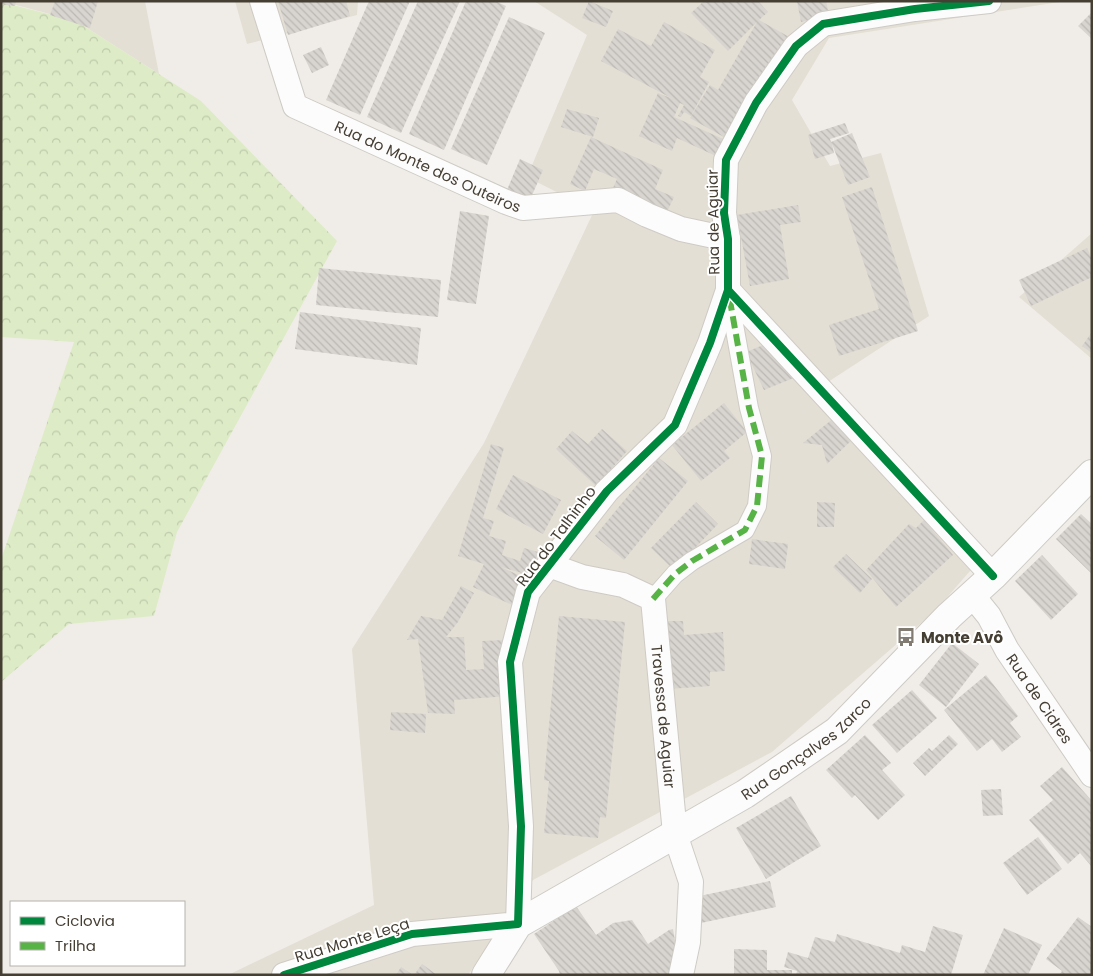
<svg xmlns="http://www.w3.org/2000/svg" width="1093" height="976" viewBox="0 0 1093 976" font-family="Poppins,sans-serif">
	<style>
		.residential { fill: #e4dfd4 }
		.forest { fill: url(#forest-crowns) }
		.building { fill: url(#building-back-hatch) }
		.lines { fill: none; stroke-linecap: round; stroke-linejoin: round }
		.pedestrian-casing { stroke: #cecbc5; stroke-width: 20 }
		.minor-casing { stroke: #cecbc5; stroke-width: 26 }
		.tertiary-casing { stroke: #cecbc5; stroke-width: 30 }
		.pedestrian { stroke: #fdfcfc; stroke-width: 18 }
		.minor { stroke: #fdfcfc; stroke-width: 24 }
		.tertiary { stroke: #fdfcfc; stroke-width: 28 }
		.quiet { stroke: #57b346; stroke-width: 6; stroke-dasharray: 12 6; stroke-linecap: butt }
		.cycleway-casing { stroke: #fff; stroke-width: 11 }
		.cycleway { stroke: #00873e; stroke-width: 8 }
		.labels { text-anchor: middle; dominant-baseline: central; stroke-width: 4; stroke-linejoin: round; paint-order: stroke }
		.street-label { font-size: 15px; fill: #453e33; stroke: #fff }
		.poi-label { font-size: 15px; font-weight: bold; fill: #453e33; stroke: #fff; text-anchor: start }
	</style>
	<defs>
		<pattern id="forest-crowns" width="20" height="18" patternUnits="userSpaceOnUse" patternTransform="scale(1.25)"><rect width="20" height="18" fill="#ddebc6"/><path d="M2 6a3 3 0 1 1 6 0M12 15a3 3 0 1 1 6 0" fill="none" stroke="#bfcbab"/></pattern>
		<pattern id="building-back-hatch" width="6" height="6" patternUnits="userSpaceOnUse" patternTransform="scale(1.25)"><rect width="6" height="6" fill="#d8d4cf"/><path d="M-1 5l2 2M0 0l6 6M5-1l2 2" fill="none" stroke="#bbb7b2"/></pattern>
	</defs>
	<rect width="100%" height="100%" fill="#f0ede8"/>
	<path class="residential" d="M1,1h144l14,73 -83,-53z
		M235,1h123l-1,14 -110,29z
		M534,1h532l-237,37 -37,62 38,66 51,-13 48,163 -104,68 152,179 -41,47 -164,142 -239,128 -65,95h-240l146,-70 -22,-256 132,-206 110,-232 -67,-34 60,-142z
		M1092,233v126l-73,-62z"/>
	<path class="forest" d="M1,2l75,19 125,80 136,140 -160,291 -23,84 -85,8 -68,58v-122l73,-218 -73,-5z"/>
	<path class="building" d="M1,1h15l-1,5 -14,-2z
		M55,1h43l-8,27 -40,-13z
		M278,1h68l4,15 -62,19z
		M369,1h41l-50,114 -34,-15z
		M418,1h42l-59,132 -34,-16z
		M466,1h29l11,5 -62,144 -35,-16z
		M589,1l24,10 -7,16 -24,-9z
		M704,1h54l10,11 -9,8 32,18 -60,103 -41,-23 20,-33 8,5 39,-68 -29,29 -37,-38z
		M797,1h29l3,14 -28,7z
		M1092,12v27l-14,-13z
		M509,17l36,16 -58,132 -36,-16z
		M664,22l51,28 -15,27 9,5 -18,34 -7,-4 -3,5 -3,-1 6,-11 -4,-2 -6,14 49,22 -7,17 -39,-18 -5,13 -33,-15 19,-43 15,6 -72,-38 17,-32 33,17z
		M321,47l8,18 -17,8 -9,-18z
		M567,109l32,9 -6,19 -32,-10z
		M845,123l4,10 -19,6 1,3 21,-9 18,44 -22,8 -16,-41 2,9 -19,6 -7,-24z
		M591,137l72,33 -8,19 19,8 -8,17 -54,-24 5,-11 -23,-10 -9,22 -15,-7z
		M520,159l23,11 -13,30 -23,-10z
		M872,187l46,144 -79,25 -10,-31 50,-16 -37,-112z
		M798,205l3,17 -21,3 9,54 -39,7 -13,-71z
		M460,211l29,5 -13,88 -29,-4z
		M1087,248l5,11v18l-61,29 -12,-26z
		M319,268l122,12 -3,37 -122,-12z
		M300,312l121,16 -4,37 -122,-16z
		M1092,332v21l-10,-7z
		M771,342l30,33 -37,15 -18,-38z
		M724,403l23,29 -23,19 6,7 -29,23 -29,-36z
		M835,417l20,20 -28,27 -5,-19 -19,-2z
		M602,429l25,22 -31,35 -40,-37 16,-18 16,13z
		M491,444l13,4 -21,70 11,3 -5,15 17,5 -4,14 18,6 4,-13 14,4 -6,24 -31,-9 30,14 -12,27 -46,-21 11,-23 -26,-8z
		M659,458l29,23 -64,79 -29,-24z
		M513,475l48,25 -18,34 -47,-25z
		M696,502l22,22 -44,46 -23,-22z
		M817,502l18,1 -1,24h-17z
		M1081,514l11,10v50l-36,-35z
		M924,520l29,35 -57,52 -30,-37 43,-46 7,4z
		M752,539l36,5 -3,25 -36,-5z
		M846,554l26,25 -12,14 -27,-26z
		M1042,555l36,39 -27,26 -36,-39z
		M461,586l13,7 -16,29 -12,15h18l2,33 18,-1 -2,-28 23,-1 4,56 -55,4 1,14 -27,-1 -10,-74 -11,1 14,-24 21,4z
		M559,616l66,6 -19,196 -6,-1 -2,21 -54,-5 5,-52 -5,-1z
		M666,621h17l1,14 39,-3 2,39 -15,1v14l-41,3z
		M952,643l27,21 -33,43 -27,-22z
		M986,675l32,41 -8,7 11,14 -19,15 -10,-13 -15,12 -33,-41z
		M912,690l25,28 -40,35 -25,-28z
		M391,712l35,2 -1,19 -35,-3z
		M865,735l26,28 -9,7 23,25 -27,25 -23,-25 -3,3 -26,-28z
		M949,735l9,9 -33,32 -12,-13 16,-15 3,3z
		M1062,767l30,34v66l-12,-14 -12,11 -39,-44 24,-20 -13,-14z
		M1001,789l2,26 -20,1 -2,-26z
		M791,796l30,50 -55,33 -30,-51z
		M1038,837l24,32 -35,26 -24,-32z
		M770,881l6,26 -75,16 -6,-26z
		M576,906l20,29 17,-12 19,-3 16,24 21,-14 4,-1 8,46h-121l-1,-4 -25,-37z
		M1078,917l14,10v48h-33l3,-4 -16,-12z
		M933,926l30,9 -12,40h-155l1,-4 -13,-4 4,-15 20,6 7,-21 20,5 2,-8 63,19 2,-8 23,7z
		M1004,928l38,17 -14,30h-45z
		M734,949l33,1v20h25v5h-58z
		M422,964l15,11h-23z
		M401,967l12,8h-17z"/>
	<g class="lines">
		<g class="pedestrian-casing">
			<path id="pedestrian" d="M653,599l22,-25 17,-13 53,-31 12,-24 5,-50 -13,-48 -21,-117"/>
		</g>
		<g class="minor-casing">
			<g id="minor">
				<path id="s1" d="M262,1l33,105 211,96 17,6 95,-8 29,15 34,14 47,10"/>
				<path d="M989,1l-74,8 -92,15 -27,22 -40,57 -30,57 -2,53 4,26v51l265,286"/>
				<path id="s2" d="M549,565l33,12 41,8 30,14 22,235 16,48 -3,60 -7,33"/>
				<path id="s3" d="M972,595l17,21 18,34 85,125"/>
				<path d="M284,975l128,-41 106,-10 3,-98 -11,-164 18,-70 79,-101 68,-66 35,-82 18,-53"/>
			</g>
		</g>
		<g class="tertiary-casing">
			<g id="tertiary">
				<path id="s4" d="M486,975l32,-51 227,-130 92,-63 112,-115 44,-40 99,-102"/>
			</g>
		</g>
		<use href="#pedestrian" class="pedestrian"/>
		<use href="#minor" class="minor"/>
		<use href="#tertiary" class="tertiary"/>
		<path class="quiet" d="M653,599l22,-25 17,-13 53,-31 12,-24 5,-50 -13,-48 -20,-113"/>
		<g class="cycleway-casing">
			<path id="cycleway" d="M989,1l-74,8 -92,15 -27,22 -40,57 -30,57 -2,53 4,26v51l265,286
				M284,975l128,-41 106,-10 3,-98 -11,-164 18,-70 79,-101 68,-66 35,-82 18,-53"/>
		</g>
		<use href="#cycleway" class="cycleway"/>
	</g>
	<defs>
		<g id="bus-bare" transform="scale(1.5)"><path d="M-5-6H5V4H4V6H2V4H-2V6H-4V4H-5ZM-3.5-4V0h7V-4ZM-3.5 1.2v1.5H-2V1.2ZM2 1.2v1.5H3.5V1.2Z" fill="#817b72" stroke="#fff" stroke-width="2.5" paint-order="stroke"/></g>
	</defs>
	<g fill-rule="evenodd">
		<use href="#bus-bare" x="906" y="637"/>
	</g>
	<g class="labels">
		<g class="street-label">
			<text stroke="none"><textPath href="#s1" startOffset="256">Rua do Monte dos Outeiros</textPath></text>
			<text transform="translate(713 222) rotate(-91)">Rua de Aguiar</text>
			<text transform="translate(556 536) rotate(-53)">Rua do Talhinho</text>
			<text stroke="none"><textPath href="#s3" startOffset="124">Rua de Cidres</textPath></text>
			<text stroke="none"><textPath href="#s2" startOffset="228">Travessa de Aguiar</textPath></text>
			<text stroke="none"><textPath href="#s4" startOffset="398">Rua Gonçalves Zarco</textPath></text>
			<text transform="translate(352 940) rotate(-17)">Rua Monte Leça</text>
		</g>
		<g class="poi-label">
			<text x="921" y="637">Monte Avô</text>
		</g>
	</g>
	<rect width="1093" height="976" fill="none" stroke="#453e33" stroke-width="5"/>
	<rect x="10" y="901" width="175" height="65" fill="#ffffff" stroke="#b5b2ad"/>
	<rect x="20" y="917" width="25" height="8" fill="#00873e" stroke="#b5b2ad"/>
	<text x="55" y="926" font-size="15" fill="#453e33">Ciclovia</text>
	<rect x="20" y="942" width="25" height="8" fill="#57b346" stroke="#b5b2ad"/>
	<text x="55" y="951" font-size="15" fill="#453e33">Trilha</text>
</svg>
